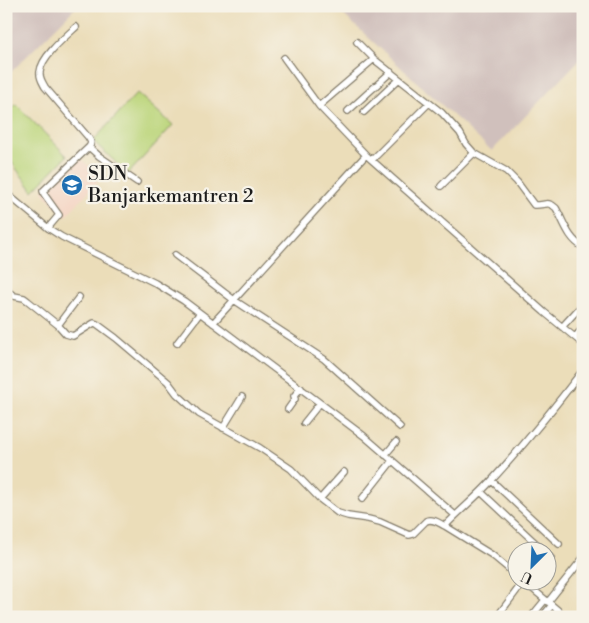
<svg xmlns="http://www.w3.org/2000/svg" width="589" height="623" viewBox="0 0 589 623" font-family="'Libre Bodoni',serif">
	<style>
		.built { fill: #f4d3c1 }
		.industrial { fill: #d0c0bc }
		.green { fill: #bbd57a; stroke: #6c784b }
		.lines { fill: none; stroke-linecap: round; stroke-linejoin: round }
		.street-casing { stroke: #847c6a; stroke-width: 8 }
		.street { stroke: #fff; stroke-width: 5.5 }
		.labels { text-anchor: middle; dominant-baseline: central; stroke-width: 4.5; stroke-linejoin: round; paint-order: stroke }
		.poi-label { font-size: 19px; fill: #1c1c1c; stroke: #f7f3e8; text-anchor: start }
	</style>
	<rect width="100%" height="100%" fill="#f7f3e8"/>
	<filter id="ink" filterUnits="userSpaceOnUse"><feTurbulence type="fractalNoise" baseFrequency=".02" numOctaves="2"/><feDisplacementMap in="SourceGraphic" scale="10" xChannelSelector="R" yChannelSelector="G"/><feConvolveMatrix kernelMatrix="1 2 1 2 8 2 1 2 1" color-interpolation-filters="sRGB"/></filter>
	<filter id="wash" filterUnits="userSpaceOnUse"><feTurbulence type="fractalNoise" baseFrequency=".0096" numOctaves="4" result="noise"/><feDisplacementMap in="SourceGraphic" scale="20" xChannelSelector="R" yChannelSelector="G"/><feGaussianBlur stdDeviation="1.12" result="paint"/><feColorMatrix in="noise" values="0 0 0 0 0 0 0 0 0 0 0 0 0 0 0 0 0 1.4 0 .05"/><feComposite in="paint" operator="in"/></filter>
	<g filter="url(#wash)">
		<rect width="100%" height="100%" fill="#ebddb9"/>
		<path class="built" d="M77,155l24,23 -36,39 -23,-26z"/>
		<path class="industrial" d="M6,6h71l-71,71z
			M334,6h249v50l-91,95z"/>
		<path class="green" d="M137,93l36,32 -45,49 -35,-33z
			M16,104l51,52 -34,35 -27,-36v-42z"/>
	</g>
	<g filter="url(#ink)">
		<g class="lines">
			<g class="street-casing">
				<path id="street" d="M357,42l18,18 67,53 18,20 6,11 8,9 32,18 11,11 17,23c10,1 14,-5 22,3 8,14 12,31 27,39
					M284,58l35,48 47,49 178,157 39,32
					M6,98l3,-2
					M319,106l55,-47
					M348,111l43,-39
					M364,112l35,-33
					M89,147l10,9 38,26
					M372,160l57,-57
					M441,186l33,-33
					M6,193l42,35 14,9 93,46 29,18 180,135 91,79
					M48,228l11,-13 -15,-21 -1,-3 46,-44c3,-4 2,-6 -1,-10l-43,-50c-2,-4 -6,-9 -5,-15 1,-15 25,-35 36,-45
					M175,255l59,45 90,59 76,68
					M6,290l8,6 10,2 4,3 30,24 8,9 7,2 21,-13 3,1 19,14 52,44 9,12 22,20 61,34 31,21 29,30 18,14 10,3 20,3 12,3 29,13 4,-1 13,-13c7,-3 13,2 19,5
					M213,323l153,-168
					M58,325l21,-28
					M562,327l21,-23
					M575,337l8,-9
					M177,343l23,-30
					M288,409l7,-10 -1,-3 7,-8
					M304,423l16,-20
					M223,428l19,-31
					M385,455l11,-13
					M492,481l67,63
					M481,492l62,58
					M320,499l24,-27
					M362,499l30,-38
					M546,554l5,4
					M516,575l-24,-20 -47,-29c15,-16 32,-29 47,-46 32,-35 62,-72 91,-110
					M522,580l44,37
					M548,602l35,-44
					M497,617l26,-35
					M531,617l14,-17
					M542,617l10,-12"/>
			</g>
			<use href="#street" class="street"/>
		</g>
	</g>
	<defs>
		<g id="school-disc" transform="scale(1.125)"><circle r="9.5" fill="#1f6fb2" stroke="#f7f3e8"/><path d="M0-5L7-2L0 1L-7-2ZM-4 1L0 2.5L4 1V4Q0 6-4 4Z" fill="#fff"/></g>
	</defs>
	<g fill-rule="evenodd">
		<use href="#school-disc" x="72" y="185"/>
	</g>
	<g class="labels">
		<g class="poi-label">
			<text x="88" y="174">SDN<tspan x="88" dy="22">Banjarkemantren 2</tspan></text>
		</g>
	</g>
	<rect width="589" height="623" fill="none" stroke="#f7f3e8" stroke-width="25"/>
	<g transform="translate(532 566) rotate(204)"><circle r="24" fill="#f7f3e8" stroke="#9f9d96"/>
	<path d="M0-4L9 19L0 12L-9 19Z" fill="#1f6fb2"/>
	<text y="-8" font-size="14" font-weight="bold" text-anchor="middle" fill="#1c1c1c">U</text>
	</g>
</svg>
